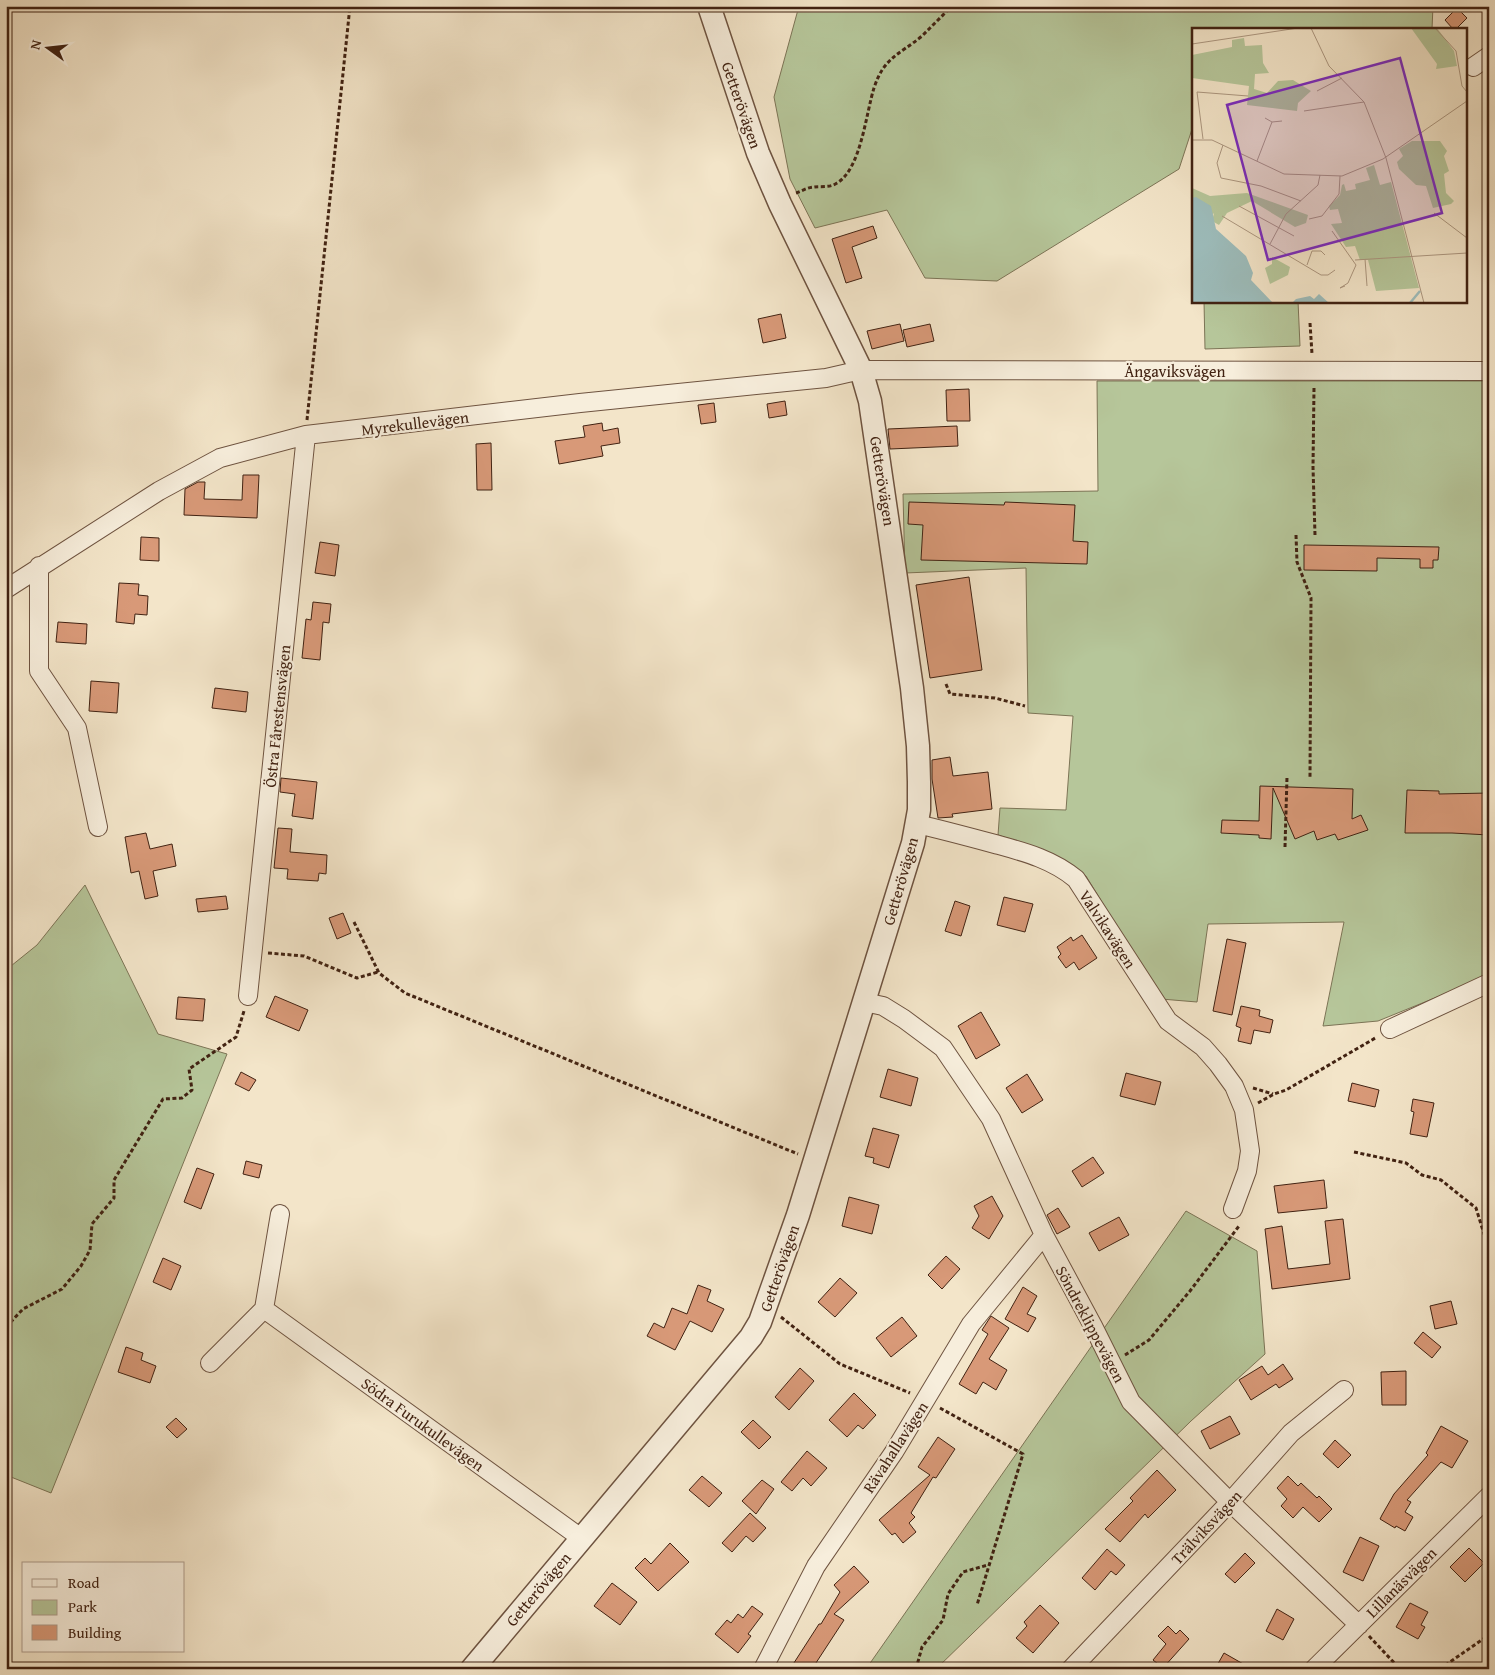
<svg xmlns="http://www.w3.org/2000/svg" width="1495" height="1675" viewBox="0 0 1495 1675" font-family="'Gentium Book Plus',serif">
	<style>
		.green { fill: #b6c69a; stroke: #7c7456 }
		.building { fill: #d89978; stroke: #412212 }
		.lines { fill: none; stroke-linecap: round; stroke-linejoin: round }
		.minor-casing { stroke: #6e5340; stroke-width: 20 }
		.tertiary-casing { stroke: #6e5340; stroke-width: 25 }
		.path { stroke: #412212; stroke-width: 3; stroke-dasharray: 4 2.5; stroke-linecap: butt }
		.minor { stroke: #f7eedc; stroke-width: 18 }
		.tertiary { stroke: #f7eedc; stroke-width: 22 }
		.labels { text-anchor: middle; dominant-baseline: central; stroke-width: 4.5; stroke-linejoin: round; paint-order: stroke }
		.street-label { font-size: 16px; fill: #412212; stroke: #f7eedc }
		.inset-river { fill: none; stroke: #9dbdbc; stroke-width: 2.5 }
		.inset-road { fill: none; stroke: #ac9780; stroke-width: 1 }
		.view { fill: #7b2cbf; fill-opacity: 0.15; stroke: #7b2cbf; stroke-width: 2.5 }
		.inset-edge { fill: none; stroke: #412212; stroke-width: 2.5 }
	</style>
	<rect width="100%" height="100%" fill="#f3e5c9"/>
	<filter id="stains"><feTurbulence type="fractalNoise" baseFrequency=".004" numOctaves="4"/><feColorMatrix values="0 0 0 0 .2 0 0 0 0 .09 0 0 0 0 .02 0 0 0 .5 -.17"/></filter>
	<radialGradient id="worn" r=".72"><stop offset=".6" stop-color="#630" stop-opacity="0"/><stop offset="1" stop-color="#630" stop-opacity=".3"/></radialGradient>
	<path class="green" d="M799,6h634l-1,23h-238v94l-15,46 -182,112 -72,-3 -38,-68 -72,18 -25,-49 -16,-82z
		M1204,301h94l2,45 -95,3z
		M1097,381h392v595l-111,45 -55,5 21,-104 -136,2 -11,78 -36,-3 -75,-123 -45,-27 -43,-14 2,-27 66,2 7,-94 -45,-3 -2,-145 -121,5 -2,-79 195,-3z
		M85,885l73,149 69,20 -176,439 -45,-18v-505l31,-25z
		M1186,1211l71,40 8,103 -74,67 -255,248h-70z"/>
	<path class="building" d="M1457,8l10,10 -11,11h-3l-8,-9z
		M873,226l4,12 -25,9 10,31 -16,5 -14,-44z
		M781,314l5,24 -23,5 -5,-24z
		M900,324l4,17 -32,8 -5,-18z
		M930,324l4,17 -27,6 -4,-17z
		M969,389l1,32h-23l-1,-31z
		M785,401l2,14 -18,3 -2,-14z
		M714,403l2,19 -15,2 -3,-19z
		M602,423l1,8 15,-3 2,15 -19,3 2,10 -44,8 -4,-23 30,-4 -2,-11z
		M957,426l1,20 -68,3 -2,-20z
		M491,443l1,47h-15l-1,-46z
		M243,475h16l-2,43 -73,-3 1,-26 13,-7h7l-1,17 38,1z
		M909,502l95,3 1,-3 70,3 -2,36 15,1 -1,22 -166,-4 2,-35 -15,-1z
		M141,537l18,1v23l-19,-1z
		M320,542l19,3 -4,31 -20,-3z
		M1304,545l135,2 -1,13h-5v8h-13v-9l-43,-1v13l-73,-1z
		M969,577l13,93 -52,8 -14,-93z
		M119,583l20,1 -1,11 10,1 -1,19 -12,-1 -1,10 -18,-2z
		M313,602l18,2 -2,19 -6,-1 -3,38 -18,-2 4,-39 5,1z
		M58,622l29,2 -1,20 -30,-2z
		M91,681l28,2 -2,30 -28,-2z
		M215,688l33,4 -2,20 -34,-4z
		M950,757l3,19 35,-4 4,37 -40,5 1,3 -15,1 -6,-39v-19z
		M281,778l36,4 -4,37 -21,-3 3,-22 -15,-2z
		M1260,786l93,3 -1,30 9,-4 7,15 -30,10 -3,-6 -18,6 -3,-9 -19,8 -22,-51 -2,51 -12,-1v-3l-38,-2 1,-13 37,1z
		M1407,790l32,1v3l50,-1v42l-37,-2h-47z
		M278,828l14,1 -2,23 37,3 -1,19 -7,-1 -1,8 -31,-2 1,-10 -14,-1z
		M146,833l4,16 22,-5 4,22 -23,5 5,25 -13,3 -6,-28 -8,2 -6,-36z
		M226,896l2,13 -30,3 -2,-13z
		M1004,897l29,7 -8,28 -28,-7z
		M955,901l15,5 -9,30 -16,-5z
		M343,913l8,20 -14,6 -8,-21z
		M1082,935l15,23 -18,12 -5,-8 -8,6 -8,-11 3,-3 -4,-7 14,-10 2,4z
		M1227,939l19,4 -14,72 -19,-4z
		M275,996l33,14 -9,21 -33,-14z
		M178,997l27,2 -2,22 -27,-2z
		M1241,1006l19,4 -1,6 14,4 -3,13 -16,-3 -3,14 -13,-3 3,-13 -5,-2z
		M981,1012l19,33 -24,14 -18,-33z
		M888,1069l30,9 -7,28 -31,-9z
		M241,1072l15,8 -7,11 -14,-7z
		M1126,1073l35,9 -6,23 -35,-9z
		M1027,1074l16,26 -21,13 -16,-25z
		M1352,1083l27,7 -4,17 -27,-6z
		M1413,1099l21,4 -7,34 -17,-3 4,-22 -3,-1z
		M873,1128l26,7 -10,33 -16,-5 1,-5 -9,-2z
		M1093,1157l11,16 -22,14 -10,-16z
		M246,1161l16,4 -3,13 -16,-4z
		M197,1168l17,6 -13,35 -17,-7z
		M1324,1180l3,28 -49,5 -4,-27z
		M992,1196l11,20 -14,23 -17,-11 7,-12 -5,-10z
		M849,1197l30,8 -7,29 -30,-8z
		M1058,1208l12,19 -13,7 -10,-19z
		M1119,1217l10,18 -30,16 -10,-18z
		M1343,1219l7,60 -78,10 -7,-60 17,-3 6,43 42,-5 -5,-43z
		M946,1256l14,13 -18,20 -14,-14z
		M163,1258l18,8 -10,24 -18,-8z
		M840,1278l17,15 -22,24 -17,-15z
		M698,1285l13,5 -4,11 17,8 -12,23 -22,-11 -15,29 -28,-14 7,-13 10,5 8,-20 15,6z
		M1023,1287l14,9 -10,18 9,4 -8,14 -23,-13z
		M1451,1301l6,23 -22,5 -5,-23z
		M991,1316l18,12 -20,31 18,11 -11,20 -13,-8 -7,12 -17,-10 29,-50 -6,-4z
		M902,1317l15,19 -26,21 -15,-19z
		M1423,1332l18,15 -9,11 -18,-15z
		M126,1347l17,6 -2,7 15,6 -6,17 -32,-11z
		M1283,1364l10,15 -14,9 -3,-4 -25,16 -12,-20 23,-14 6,9z
		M800,1368l14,13 -25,29 -14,-13z
		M1406,1371v34h-24l-1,-33z
		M854,1393l22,22 -13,14 -5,-4 -11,12 -18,-17z
		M1230,1416l10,18 -30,15 -9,-18z
		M176,1418l11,11 -10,9 -11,-11z
		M753,1420l18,17 -12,12 -18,-17z
		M1441,1426l27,15 -16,27 -11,-6 -34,38 4,2 -6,10 8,5 -8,14 -9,-5 -1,2 -15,-9 2,-4 12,-21 34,-39 -2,-2z
		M938,1437l17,12 -19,29 -3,-1 -22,36 4,4 -6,6 7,9 -13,11 -8,-10 -3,2 -13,-15 51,-45 -12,-8z
		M1335,1440l16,15 -13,13 -15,-14z
		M807,1451l20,17 -16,18 -8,-8 -11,13 -11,-9z
		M1157,1470l19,20 -28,28 -3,-4 -25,28 -15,-13 28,-28 -3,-3z
		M702,1476l20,17 -13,14 -20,-17z
		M1288,1476l10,10 3,-3 16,15 2,-2 13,13 -13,13 -16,-15 -10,11 -12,-12 6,-7 -10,-11z
		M762,1480l12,9 -18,25 -14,-13z
		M750,1513l16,15 -13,14 -7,-6 -14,16 -10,-9z
		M1360,1537l19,9 -16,35 -20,-9z
		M670,1543l19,19 -31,29 -23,-23 10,-10 6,6z
		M1469,1548l15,15 -19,19 -15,-15z
		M1107,1549l18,16 -9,10 -5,-4 -16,19 -13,-12z
		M1245,1553l10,10 -20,20 -10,-9z
		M854,1566l15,16 -35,32 10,6 -32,49h-22l29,-45h2l19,-32 -6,-7z
		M612,1583l25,19 -17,23 -26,-19z
		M1410,1603l18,9 -7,13 4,2 -7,12 -22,-12z
		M1040,1605l19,18 -26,30 -17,-15 11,-12 -3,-4z
		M752,1606l11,8 -15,20 3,2 -13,17 -23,-19 12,-14 4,3 7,-9 5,4z
		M1277,1609l17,10 -11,21 -17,-9z
		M1168,1626l8,8 4,-4 9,9 -26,29 -10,-8 13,-16 -8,-8z
		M1224,1653l28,16h-37z"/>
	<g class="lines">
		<g class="minor-casing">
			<path id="minor" d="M1473,67l16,-11
				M39,566v105l38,57 21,99
				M6,589l153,-98 61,-33 86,-23 274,-32 246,-25 35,-8 628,1
				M917,824c26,6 52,13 78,20 29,8 57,15 81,35l92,142 35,26 15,17 16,22 10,24 6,41 -3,20 -14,38
				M248,996l58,-561
				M864,1002l19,4 21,13 39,29 48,71 53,116 49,91 38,76 99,100 129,123
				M1390,1029l99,-46
				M264,1309l317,229
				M210,1363l54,-54 16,-95
				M763,1669l53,-103 78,-114 77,-128 73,-89
				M1071,1669l159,-167 61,-69 53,-43
				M1314,1669l175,-173"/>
		</g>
		<g class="tertiary-casing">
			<path id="tertiary" d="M472,1669l279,-332 9,-15 38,-107 115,-372 6,-33v-28l-1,-36 -6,-58 -42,-287 -9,-31 -81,-166 -22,-51 -49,-147"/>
		</g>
		<path class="path" d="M796,193c6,-2 12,-6 18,-6 7,-1 16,1 23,-4 24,-14 29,-70 37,-95 10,-31 25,-33 48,-52 10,-10 20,-20 30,-30
			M1310,323l2,31
			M1314,388l-1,79 2,68
			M307,420l43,-414
			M1296,535l1,27 14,36 -1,179
			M946,684l4,10 45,4 30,8
			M1285,847l2,-70
			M354,922l25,51 26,20 393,161
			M268,953l36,3 53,22 21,-6
			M1253,1088l20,6
			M1258,1103l16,-9 12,-4 91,-53
			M1354,1152l52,11 16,12 19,5 35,28 8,26 5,4
			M781,1317l59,47 70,29
			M6,1327l17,-18 39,-20 19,-23 9,-16 2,-26 22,-26v-18l49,-81 19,-1 10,-8 -3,-21 47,-32 8,-26
			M1125,1355l24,-15 41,-49 49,-65v-2
			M940,1408l83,46 -46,151
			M1369,1636l31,33
			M916,1669l6,-22 21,-27 5,-26 15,-22 25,-7
			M1440,1669l43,-30 6,1"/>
		<use href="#minor" class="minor"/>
		<use href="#tertiary" class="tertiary"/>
	</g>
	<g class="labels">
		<g class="street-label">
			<text transform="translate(742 105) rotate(71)">Getterövägen</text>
			<text x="1175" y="371">Ängaviksvägen</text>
			<text transform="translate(415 423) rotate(-7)">Myrekullevägen</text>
			<text transform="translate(883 481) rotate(81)">Getterövägen</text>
			<text transform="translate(277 716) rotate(-84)">Östra Fårestensvägen</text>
			<text transform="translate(900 881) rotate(-74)">Getterövägen</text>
			<text transform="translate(1108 929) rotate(57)">Valvikavägen</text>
			<text transform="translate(779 1268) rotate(-71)">Getterövägen</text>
			<text transform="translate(1091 1324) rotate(62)">Söndreklippevägen</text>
			<text transform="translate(423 1424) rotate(36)">Södra Furukullevägen</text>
			<text transform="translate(895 1447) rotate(-57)">Rävahallavägen</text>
			<text transform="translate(1206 1527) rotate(-47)">Trälviksvägen</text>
			<text transform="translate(1401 1582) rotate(-45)">Lillanäsvägen</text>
			<text transform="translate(538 1589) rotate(-50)">Getterövägen</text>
		</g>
	</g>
	<g transform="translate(1192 28)">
		<rect width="275" height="275" fill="#f3e5c9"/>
		<path d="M219,0h26l17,23 3,15 -21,3 1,-5zM52,10l1,8 17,-1 1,18 6,10 -14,1 -1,15 13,4 11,-12 15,-1 18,11 -13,12 -1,8 -50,-6 2,-19 -57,-8v-23l40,-8v-7zM220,113h28l7,10 -3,5 5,15 -5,3 2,19 8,8 -3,3 -18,4 -7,-22 -10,-1 -17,-16 -2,-7 6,-6 -4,-7zM182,137l6,20 11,-3 28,106 -43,3 -8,-31h-8l-5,-14 -9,1 -15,-23 11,-1 -4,-14 -8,1 -1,-4 11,-11 2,-10 2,-1 2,7 10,-2 -1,-5 15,-4 -4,-12zM0,160l18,8 37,-3 61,22 -2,8 -11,4 -43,-26 -25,12 -8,12 -7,-4 2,-8 -22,24zM80,229l18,10 -2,8 -18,9 -5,-16 7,-4z" fill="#b6c69a"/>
		<path d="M4,169l15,9 5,23 30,27 7,17 -2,7 22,23h-81v-105zM127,266l10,9h-37l4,-4 14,-3 4,3z" fill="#9dbdbc"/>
		<path class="inset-river" d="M218,275l10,-12"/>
		<path class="inset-road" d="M119,0l18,38 35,36 22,56 38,145M243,0l21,23 6,35 5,6M0,16l106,-16M125,63l25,-13M112,83l60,-9M73,90l7,4 10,-1M11,111l-6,-47 51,4M0,112h20l72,34 58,2 41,-17 84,-58M31,117l-6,18 4,15 40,8 40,15M65,133l15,-39M47,178l55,30M242,185l33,25M30,188l99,59h7l7,-5M117,191l13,-3 17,-22 1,-18M140,203l24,34 -8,18 -8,5 5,-2M78,216l16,-30 32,-29 2,-10M173,231l2,27M163,232l112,-7M115,237l5,-14h9l4,4"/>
		<path class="view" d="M208,30l42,155 -174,47 -41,-155z"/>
		<rect width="275" height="275" class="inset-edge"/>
	</g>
	<rect width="1495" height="1675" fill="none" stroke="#f3e5c9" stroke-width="25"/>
	<rect x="8" y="8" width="1480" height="1660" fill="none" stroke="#412212" stroke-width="2.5"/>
	<rect x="12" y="12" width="1470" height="1650" fill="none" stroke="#412212"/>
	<rect x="22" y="1562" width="162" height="90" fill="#f7eedc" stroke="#ae9c8b"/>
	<rect x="32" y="1579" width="25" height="8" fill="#f7eedc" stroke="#ae9c8b"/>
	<text x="68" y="1588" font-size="15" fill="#412212">Road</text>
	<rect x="32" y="1600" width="25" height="15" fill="#b6c69a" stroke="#ae9c8b"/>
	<text x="68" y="1612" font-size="15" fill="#412212">Park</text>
	<rect x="32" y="1625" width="25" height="15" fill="#d89978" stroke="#ae9c8b"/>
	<text x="68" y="1638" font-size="15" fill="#412212">Building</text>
	<g transform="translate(48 48) rotate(285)" stroke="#f7eedc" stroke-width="4" paint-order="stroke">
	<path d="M0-4L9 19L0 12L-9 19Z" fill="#412212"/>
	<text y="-8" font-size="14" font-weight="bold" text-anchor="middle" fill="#412212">N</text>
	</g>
	<rect width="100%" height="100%" filter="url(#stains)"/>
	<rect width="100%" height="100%" fill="url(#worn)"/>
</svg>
